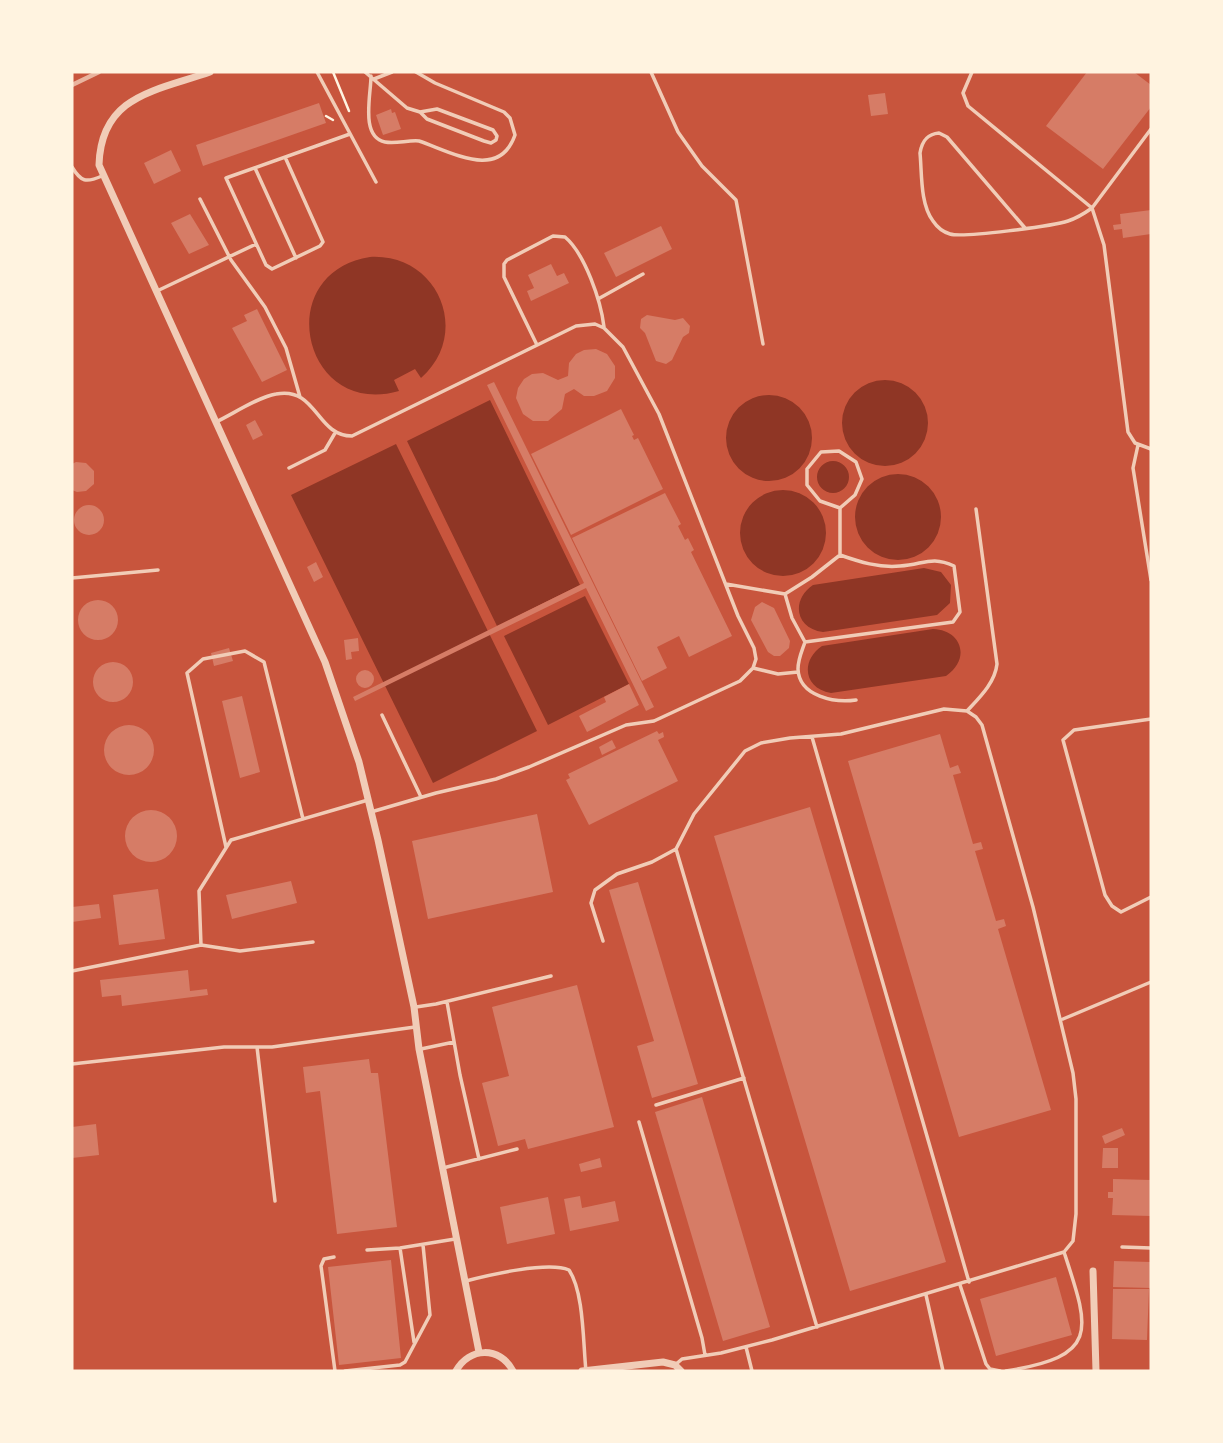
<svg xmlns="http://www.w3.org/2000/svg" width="1223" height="1443" viewBox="0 0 1223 1443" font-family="Jost,sans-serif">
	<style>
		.water { fill: #8f3625 }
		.building { fill: #d67c66 }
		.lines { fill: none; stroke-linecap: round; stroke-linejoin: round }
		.path { stroke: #fff3e0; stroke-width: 2.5 }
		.service { stroke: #f1ccb7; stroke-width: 3.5 }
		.minor { stroke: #f1ccb7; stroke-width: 7 }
		.rail { stroke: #e9b49f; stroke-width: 4.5 }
	</style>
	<rect width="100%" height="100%" fill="#c8553d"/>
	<path class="water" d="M370,257c68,-4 102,76 51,121l-6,-9 -21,11 5,11c-96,28 -129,-118 -29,-134z
		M842 423a43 43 0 1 1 86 0a43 43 0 1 1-86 0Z
		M726 438a43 43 0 1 1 86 0a43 43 0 1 1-86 0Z
		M490,400l90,185 -83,41 -90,-185z
		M396,444l141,287 -104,52 -142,-288z
		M817 477a16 16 0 1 1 32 0a16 16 0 1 1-32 0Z
		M855 517a43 43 0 1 1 86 0a43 43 0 1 1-86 0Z
		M740 533a43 43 0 1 1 86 0a43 43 0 1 1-86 0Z
		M924,568l17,4 10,13 -1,18 -13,12 -114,17c-28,-4 -32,-32 -10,-47z
		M585,596l44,88 -81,41 -44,-89z
		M933,629c29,1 38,30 13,47l-115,17c-27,-4 -31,-32 -9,-47z"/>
	<path class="building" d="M1087,72h47l17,13v22l-48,62 -57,-43z
		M885,93l3,21 -17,2 -3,-21z
		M319,103l7,20 -123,43 -7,-21z
		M391,109l1,4 3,-1 6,17 -18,6 -7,-20z
		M171,150l10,21 -27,13 -10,-21z
		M1151,210v24l-28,4 -1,-9 -8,1 -1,-5 8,-1 -1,-10z
		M190,214l19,31 -20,9 -18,-31z
		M661,226l11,23 -56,28 -12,-24z
		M551,264l6,12 7,-3 5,10 -38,18 -4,-10 7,-3 -6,-13z
		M257,309l30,61 -25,12 -30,-54 15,-7 -3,-6z
		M647,315l28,5 8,-2 7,8 -1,7 -6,4 -11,23 -6,4 -10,-3 -11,-28 -5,-5 1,-9z
		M596,349l11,5 8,12v12l-8,13 -13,5h-10l-10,-7 -9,5 -3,15 -14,12h-15l-10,-7 -7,-16 2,-10 6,-9 8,-5 11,-1 15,7 10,-4 1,-13 7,-9 8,-4z
		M494,382l160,325 -8,4 -60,-123 -231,113 -2,-4 231,-114 -97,-198z
		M621,409l13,26 -2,1 2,4 4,-2 25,51 -92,46 -40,-81z
		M255,420l8,15 -10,5 -7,-15z
		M76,462l10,1 8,8v13l-8,7 -9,1 -5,-2v-26z
		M665,493l16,31 -3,2 7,14 3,-2 6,12 -3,2 41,84 -43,21 -10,-21 -22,11 10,21 -25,13 -70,-143z
		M74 520a15 15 0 1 1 30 0a15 15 0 1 1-30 0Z
		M316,562l7,15 -9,5 -7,-15z
		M78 620a20 20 0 1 1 40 0a20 20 0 1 1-40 0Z
		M762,602l12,6 16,33 -1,7 -9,8h-6l-6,-4 -17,-32 4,-13z
		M358,638l1,13 -8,1 1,7 -6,1 -2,-20z
		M229,648l4,13 -19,5 -3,-13z
		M93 682a20 20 0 1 1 40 0a20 20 0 1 1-40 0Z
		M356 679a9 9 0 1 1 18 0a9 9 0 1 1-18 0Z
		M629,684l10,21 -52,27 -8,-16 27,-14 -2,-5z
		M242,696l18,76 -20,6 -18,-77z
		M104 750a25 25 0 1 1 50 0a25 25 0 1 1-50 0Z
		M657,731l2,3 4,-2 1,5 -6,3 20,41 -89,44 -23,-45 4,-2 -2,-4z
		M940,734l10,34 8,-3 3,8 -8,2 20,69 8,-2 2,7 -8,2 21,70 8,-2 2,7 -8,3 53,181 -92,27 -111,-376z
		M612,740l4,8 -14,7 -3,-8z
		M810,807l136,455 -96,29 -136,-455z
		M125 836a26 26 0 1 1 52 0a26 26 0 1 1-52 0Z
		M537,814l16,78 -125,27 -16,-78z
		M291,881l6,22 -65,16 -6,-24z
		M638,882l60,202 -46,14 -15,-52 17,-5 -45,-151z
		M158,889l7,50 -46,6 -6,-50z
		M99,904l2,14 -29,4v-15z
		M188,970l2,21 17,-2 1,6 -86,11 -1,-11 -19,2 -2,-17z
		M577,985l37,142 -86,22 -3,-10 -27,7 -16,-63 27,-7 -17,-69z
		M369,1059l2,14h7l19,154 -60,7 -17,-143 -14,2 -3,-26z
		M702,1097l68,230 -47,14 -68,-229z
		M96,1124l3,31 -27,3v-31z
		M1122,1128l3,7 -20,9 -3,-8z
		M1103,1148h15v20h-16z
		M600,1158l2,9 -21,5 -2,-8z
		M1113,1179l38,1v36l-39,-1 1,-17h-5v-6h5z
		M580,1196l2,12 33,-7 4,20 -49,10 -6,-32z
		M548,1197l7,37 -48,10 -7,-37z
		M391,1260l10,98 -62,7 -11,-98z
		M1114,1261l37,1v26l-38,-1z
		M1056,1277l16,58 -76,21 -16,-57z
		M1113,1289h36l-2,51 -35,-1z"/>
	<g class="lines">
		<path class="path" d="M333,72l16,39
			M326,116l7,4"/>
		<path class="service" d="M317,72l59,110
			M365,72l42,36 13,4 7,7 57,22 7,2 5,-3 1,-4 -4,-6 -56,-21 -17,3
			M651,72l27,60 24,34 34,34 27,144
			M972,72l-9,21 5,13 124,102 12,37 24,187 7,11 16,6
			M371,76c0,19 -11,61 14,66 11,2 23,-2 34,-1 33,11 80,40 96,-6l-5,-17 -6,-6 -69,-29 -19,-11
			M374,79l18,-7
			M285,157l38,85 -3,4 -48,23 -6,-4 -40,-87 124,-44
			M72,167c9,15 14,16 30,9
			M255,168l41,90
			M200,199l31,61 34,47 21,41 14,49
			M1025,228l-78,-91 -8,-4c-12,1 -17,8 -19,20 2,20 0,51 13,68 4,6 10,11 17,13 13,4 103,-8 118,-13 9,-3 17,-8 24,-13l59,-79
			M157,291l99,-47
			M598,299l45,-25
			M537,345l-33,-68v-13l3,-4 46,-24 12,1c20,17 36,64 39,90
			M216,422c17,-8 42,-25 60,-28 41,-8 40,42 76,42l224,-110 19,-2 9,4 19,19 36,67 79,202 16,32 2,11 -3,9 -13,13 -86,40 -28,4 -97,42 -33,12 -60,14 -65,19
			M1138,445l-5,23 18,112
			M289,468l36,-18 10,-17
			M72,578l86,-8
			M726,584l59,10 27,-17 28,-22v-47l15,-13 7,-16 -6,-17 -17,-11 -18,1 -14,17v16l13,16 20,7
			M785,594l7,24 13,24 148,-20 7,-10 -6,-46c-23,-11 -31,-1 -54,0 -21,2 -40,-4 -60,-11
			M805,642c-3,9 -7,17 -7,27 1,28 38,34 58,31
			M753,668l25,6 20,-2
			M967,711c12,-13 28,-28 30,-47l-21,-155
			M382,715l39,82
			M1151,719l-77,11 -11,10 42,155 7,11 9,6 30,-15
			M812,737l157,545
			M226,847l-39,-174 16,-14 42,-8 19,11 39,157
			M676,849l141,478
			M603,941l-12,-38 4,-13 22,-16 35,-12 24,-13 18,-35 51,-63 16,-8 29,-5 51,-4 103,-25 23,2 9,6 6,8 51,182 40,166 3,26v115l-3,27 -9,11 -292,88 -51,13 -39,6 -7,6
			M313,942l-73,9 -39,-6 -2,-54 32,-51 137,-40
			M72,971l129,-26
			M447,1002l13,73 19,84
			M416,1007l20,-3 115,-28
			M1063,1019l88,-37
			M257,1047l18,154
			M421,1049l33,-7
			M72,1064l152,-17h48l143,-20
			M656,1105l88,-27
			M639,1122l63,216 3,17
			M443,1168l74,-19
			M1122,1247l29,1
			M400,1248l14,94
			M367,1250l33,-2 55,-9
			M334,1257l-10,2 -3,7 14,105
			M466,1281c23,-6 82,-20 103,-11 15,22 14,73 17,101
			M960,1285l26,79 4,5 10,2
			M926,1295l17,76
			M746,1347l6,24
			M345,1371l55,-6 5,-3 25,-47 -7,-70
			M1006,1371c94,-15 84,-40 58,-119"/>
		<path class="minor" d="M210,72c-54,19 -109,23 -111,93l226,497 34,100 19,78 36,167 5,42 60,303
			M1093,1271l3,100
			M456,1371c13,-24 44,-25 57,0
			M582,1371l81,-9 12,3 6,6"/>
		<path class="rail" d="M72,85l27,-13"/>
	</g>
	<rect width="1223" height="1443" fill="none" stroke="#fff3e0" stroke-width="147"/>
</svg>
